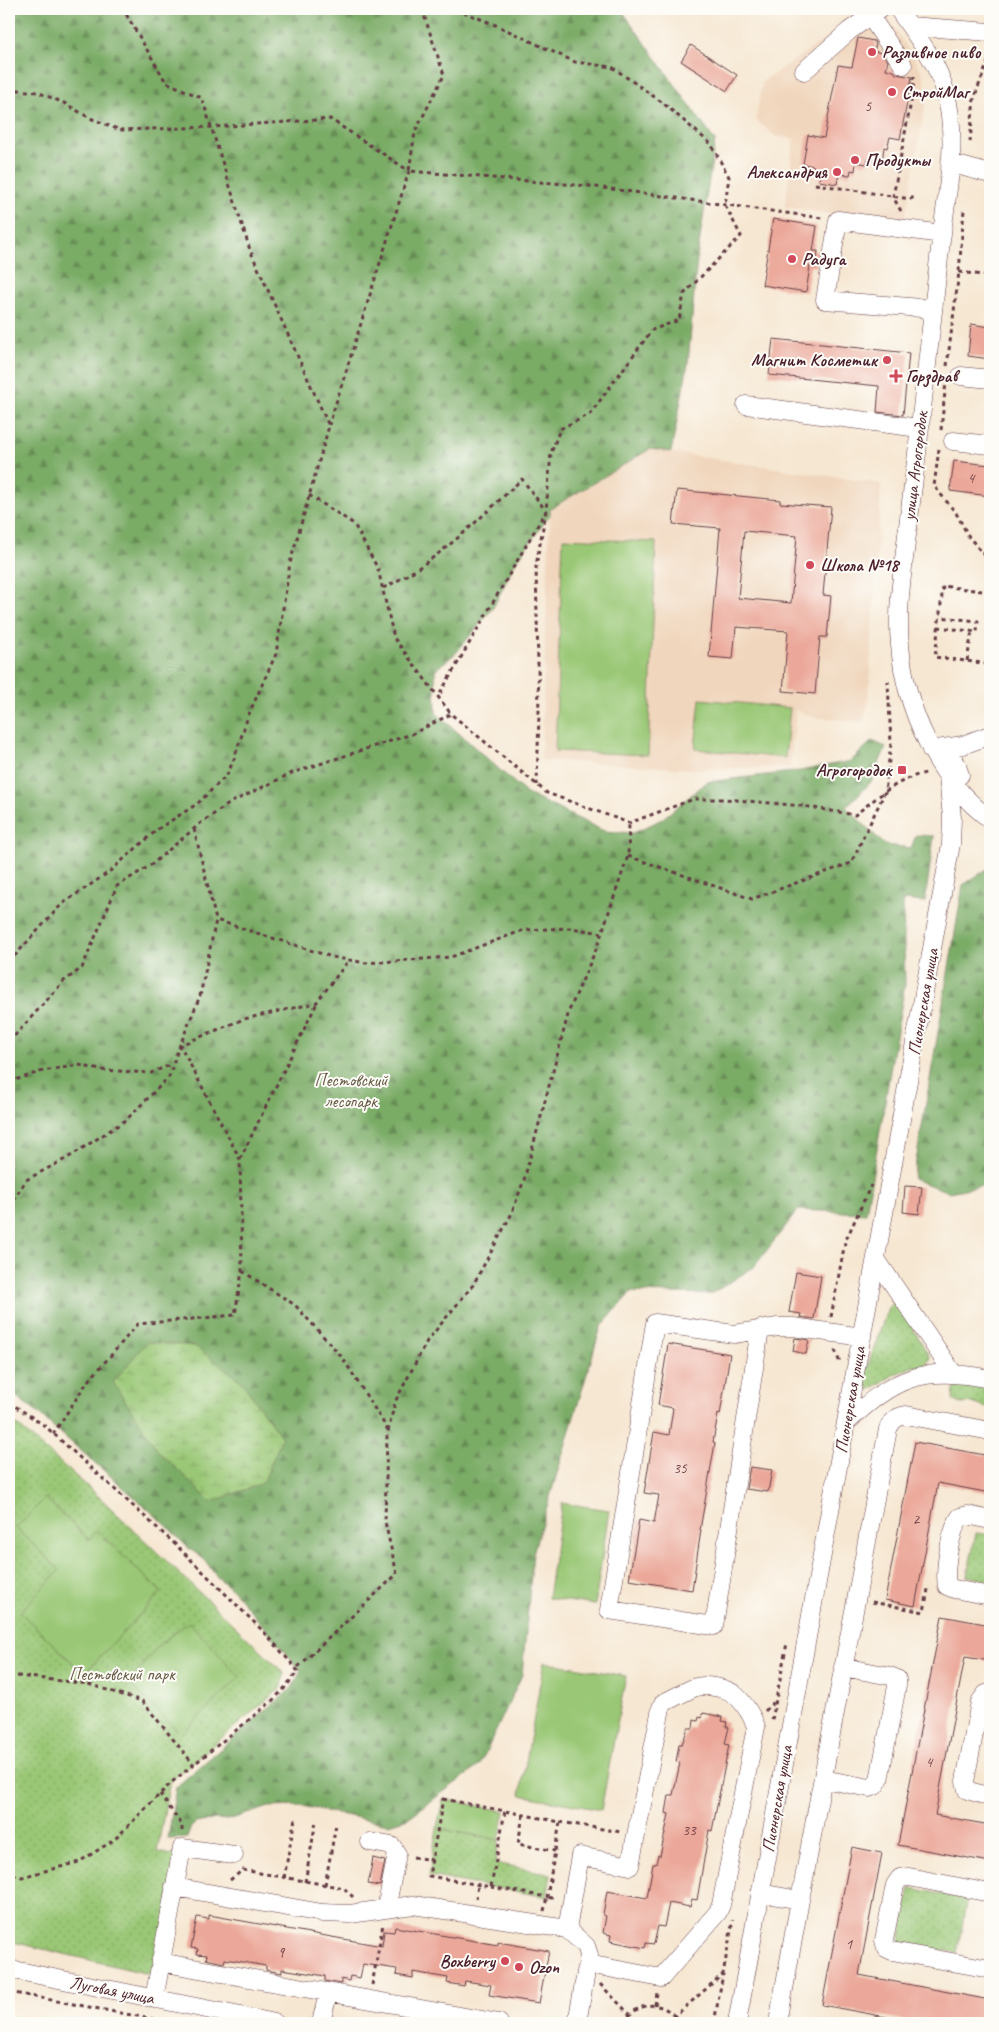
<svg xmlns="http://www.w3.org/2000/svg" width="999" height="2032" viewBox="0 0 999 2032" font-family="Caveat,sans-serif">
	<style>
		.built { fill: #f0d6bc }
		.green { fill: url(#green-dots); stroke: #727350 }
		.forest { fill: url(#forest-firs); stroke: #626648 }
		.wetland { fill: url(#wetland-marsh); stroke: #727350 }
		.pitch { fill: #99c775; stroke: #727350 }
		.building { fill: #eba89a; fill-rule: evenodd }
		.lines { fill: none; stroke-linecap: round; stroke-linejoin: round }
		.minor-casing { stroke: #643d44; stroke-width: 19 }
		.path { stroke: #643d44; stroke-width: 3; stroke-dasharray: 4 4; stroke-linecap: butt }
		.minor { stroke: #fff; stroke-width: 18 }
		.poi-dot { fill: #d1495b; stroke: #fdfcf7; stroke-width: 2 }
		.labels { text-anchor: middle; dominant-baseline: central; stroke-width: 4; stroke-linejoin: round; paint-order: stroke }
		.number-label { font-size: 15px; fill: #724147 }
		.poi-label { font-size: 18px; font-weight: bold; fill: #4a1f2b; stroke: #fdfcf7; text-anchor: start }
		.street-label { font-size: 18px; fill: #4a1f2b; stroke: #fdfcf7 }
		.park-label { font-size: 18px; fill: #665a45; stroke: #fdfcf7 }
	</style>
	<defs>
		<pattern id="green-dots" width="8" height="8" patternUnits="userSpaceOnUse" patternTransform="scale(1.25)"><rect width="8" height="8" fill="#99c775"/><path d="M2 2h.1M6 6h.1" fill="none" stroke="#85aa65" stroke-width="1.8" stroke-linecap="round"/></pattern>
		<pattern id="forest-firs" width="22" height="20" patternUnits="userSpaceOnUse" patternTransform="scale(1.25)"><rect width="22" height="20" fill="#7aac66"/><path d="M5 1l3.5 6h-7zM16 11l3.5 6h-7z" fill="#668b54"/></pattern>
		<pattern id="wetland-marsh" width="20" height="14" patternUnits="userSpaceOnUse" patternTransform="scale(1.25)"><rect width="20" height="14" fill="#99c775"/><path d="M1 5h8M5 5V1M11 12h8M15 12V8" fill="none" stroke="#85aa65"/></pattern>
	</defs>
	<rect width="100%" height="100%" fill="#fdfcf7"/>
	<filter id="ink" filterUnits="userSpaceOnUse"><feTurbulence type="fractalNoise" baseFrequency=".02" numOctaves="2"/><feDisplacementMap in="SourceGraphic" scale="10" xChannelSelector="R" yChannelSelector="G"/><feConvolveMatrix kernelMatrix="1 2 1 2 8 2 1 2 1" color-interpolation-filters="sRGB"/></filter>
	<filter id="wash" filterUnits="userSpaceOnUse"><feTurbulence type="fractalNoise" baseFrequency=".0096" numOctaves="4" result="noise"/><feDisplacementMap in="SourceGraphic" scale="20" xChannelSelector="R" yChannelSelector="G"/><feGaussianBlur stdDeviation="1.12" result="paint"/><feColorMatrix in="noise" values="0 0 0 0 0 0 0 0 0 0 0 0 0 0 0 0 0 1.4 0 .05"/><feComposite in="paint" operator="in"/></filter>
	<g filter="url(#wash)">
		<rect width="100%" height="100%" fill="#f6e7d2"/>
		<path class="built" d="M869,9h13l40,62 5,24 -23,130 -119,-18 9,-68 -19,-3 -19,-16 6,-38z
			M650,449l231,35 -13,221 -5,17 -50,-5 -17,-7 -6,57 -100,2 -149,-9 9,-251z"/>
		<path class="green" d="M892,1303l8,2 30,53 -5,7 -13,2 -17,7 -26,16 -4,-2 -2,-4 2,-10 23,-66z
			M960,1382l30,6v21l-18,-6 -11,1 -8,-4 1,-10z
			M9,1418l86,75 189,180 -2,14 -109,92 -4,7 -12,66 21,4 -25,119 -144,-34z
			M976,1533l14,2v46l-23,-5z
			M437,1828l62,12 -4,23 56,11 -4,23 -118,-21z
			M910,1888l57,11 -10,54 -57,-11z"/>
		<path class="forest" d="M9,9h612l94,132 -18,117 -9,106 -17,88 -21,-3 -100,60v6l-35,48 -22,45 -37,45 -21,17 1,43 91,81 77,37 30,2 28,-14 45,-37 93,-11 51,-10 21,-20 14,6 -15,35 -25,25 39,38 26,3 5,-13 18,1 -9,66 -22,-2 2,84 -39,229 -68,-3 -44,57 -43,27 -80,-2 -30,35 -68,226 -11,122 -42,90 -72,53 -20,6 -86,-18 -33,1 -41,13 -12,-1 -20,4 -5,4 -4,11 -19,1 8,-52 116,-99 9,-17 -67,-80 -19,-16 -10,-15 -18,-13 -21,-22 -41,-36 -91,-79 -25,-19z
			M990,867v317l-41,8 -36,-13 50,-294z"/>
		<path class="wetland" d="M147,1342l48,4 46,35 41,57 -19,45 -52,19 -53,-51 -45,-69z"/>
		<path class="pitch" d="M563,538l93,4 -8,213 -93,-4z
			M700,699l90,9 -5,50 -90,-9z
			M45,1498l44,42 8,-9 64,61 -77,82 -64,-62 40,-42 -44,-42z
			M562,1503l47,7 -14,95 -47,-7z
			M189,1622l51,55 -59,57 -52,-51 30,-38z
			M544,1662l82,14 -25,134 -81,-15z
			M443,1799l62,12 -6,29 -62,-12z"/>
		<g id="blocks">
			<path class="building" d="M858,38l16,3 2,3 -2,7 8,2 6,8 -2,8 8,2 2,3 16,3 -12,62 -10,-2 -3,11 -3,-1 -2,15 -14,-3 -1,5 -11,-2 -1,9 -4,-1 -1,5 -11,-1 -2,10 -18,-3 1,-7 -7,-2 1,-6 -11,-2 5,-29 16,3 14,-73 14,2z
				M691,45l46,30 -10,16 -46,-30z
				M773,219l44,7 -4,25h5l-2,16 -6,-1 -4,26 -44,-7z
				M971,324l19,3v32l-22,-3z
				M773,339l136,14 -6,62 -26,-3 2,-26 -110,-11z
				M954,461l36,4v31l-40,-5z
				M677,490l103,10v3l51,4 -8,88 8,1 -4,41h-7l-5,57 -32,-3 5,-60 -52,-4 -3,32 -24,-2 11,-129 -47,-4zM744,531l53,5 -6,67 -53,-5z
				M905,1186l17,1 -3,27 -16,-2z
				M796,1272l25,4 -7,43 -14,-2 1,-3 -12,-2z
				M795,1338l14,2 -3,14 -13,-3z
				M668,1344l62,10 -10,61 -2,-1 -5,28 2,1 -15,87h1l-9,60 -63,-10 10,-60 15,3 5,-28 -15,-2 10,-61 15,3 4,-27 -15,-3z
				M915,1442l75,14v37l-52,-10 -23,123 -30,-6z
				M750,1467l22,3 -4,22 -22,-3z
				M942,1616l48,9v36l-25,-4 -30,158 55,10v37l-92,-17z
				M703,1713l20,4 -1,4 5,1 -1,5h3l-4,17 4,1 -17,86 -3,-1 -12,70 -5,-1 -2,8 -21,-4 -5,24 -6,-1 -4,18 -8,-1 -1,5 -35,-7 1,-6 -8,-2 3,-17 -3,-1 4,-24 40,7 6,-34h3l2,-9 2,1 9,-42 -3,-1 3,-18h4l7,-32 -4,-1 3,-18h3l6,-16h5l1,-8 4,1 1,-4 3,1z
				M852,1847l30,6 -23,122 131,25v23h-72l-96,-18z
				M373,1858l12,3 -5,25 -12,-2z
				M209,1915l173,31 2,-15 10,1 1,-5 103,18v-3l51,9 -10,52 -50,-8 2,-10 -26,-4 -1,5 -17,-3 1,-5 -35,-6v6l-17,-3 1,-6 -34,-5 -3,14 -10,-2 -1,5 -8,-2v5l-16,-3v-5l-12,-2 -31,-5v4l-16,-3v-4l-41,-7 -1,4 -18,-4 1,-4 -10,-1 1,-5 -7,-1 6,-31 12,2z"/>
		</g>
	</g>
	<g filter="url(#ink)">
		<use href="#blocks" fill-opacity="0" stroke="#643d44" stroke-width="1"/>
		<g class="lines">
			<g class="minor-casing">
				<path id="minor" d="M898,9c17,25 39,52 47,82 14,47 2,101 -4,149 -8,71 -16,142 -24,213 -4,33 -8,65 -12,98 -4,31 -8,63 -5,94 5,63 38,137 90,174
					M870,16l33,49
					M910,26l80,6
					M804,71l45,-40 31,-22
					M950,163l40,11
					M933,309l-108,-9 13,-80 104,14
					M961,376l29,3
					M746,405l173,23
					M953,441l37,4
					M931,750l32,-5 24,-9
					M931,750l25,13 4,12 -4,4 -8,-3
					M876,1259l77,114
					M760,1329l-46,297 -105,-16 46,-287 79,11 44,-7h15l69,10
					M846,1423c50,-47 76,-57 144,-44
					M990,1520l-22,-5 -8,2c-10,15 -16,52 -13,69l7,3 36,7
					M990,1693l-4,1 -6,8 -15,79 2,9 23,7
					M823,1779l47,9 5,-2 4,-6 18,-94v-7l-7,-3 -47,-9
					M370,1842l22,4 5,8 -11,55
					M174,1887l148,26 28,1 63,-9 154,24 19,17 3,9 -12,68
					M760,1893l40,7 -21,117 1,6
					M990,1893l-81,-16 -9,1 -5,7 -11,55 2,8 6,3 98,18
					M800,1900l88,-471c4,-9 8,-12 18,-14l84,16
					M567,1929l13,-73 50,10 31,-158 2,-5c11,-5 22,-12 33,-16 9,-3 30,1 38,7 9,7 19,23 22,33l-35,178 -3,7 -57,66 -73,-14
					M160,1962l339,61
					M9,1969l266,54
					M154,1999l28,-151 52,7
					M321,2023l7,-30
					M737,2023l214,-1179 1,-26 -4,-42"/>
			</g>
			<path class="path" d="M422,9l22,66 -29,57 -6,39 180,15 233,32
				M456,9l42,17 77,36 37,5 51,36 48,41 18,33 -4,28 16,31 -57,58 -5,26 -27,10 -62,84 -30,15 -9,24 -5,58 -10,55 3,148 -2,71
				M9,89l28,3 27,11 26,15 30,12 93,-3 117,-8 79,52 -80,254
				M970,142l4,-44 16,-41
				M815,184l95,15 7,-3
				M901,211l-8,-14 20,-106 1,-15
				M959,272l31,4
				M947,366l12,-94 5,-62
				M941,430l5,-48
				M939,449l-5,37 22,27 13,24 21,25
				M309,495l45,29 24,45 16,69 57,76 96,79 82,30 65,-24h31l78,7 52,9c21,-17 44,-37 71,-42
				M383,588c53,-25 96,-69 139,-109l24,32 -108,186
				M990,592l-47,-6 -8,71 55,7
				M938,627l39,5 1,-11 -38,-4
				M967,661l5,-30
				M194,829l22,91 116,37 34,6 85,-6 73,-27 47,-2 31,5
				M628,856l124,43 99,-36 34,-71 6,-48 -3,-63
				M9,962l53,-58 47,-32 49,-43 39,-25 30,-29 7,-16 14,-43 28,-62 14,-91 39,-137 -79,-176 -48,-152 -36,-16 -43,-73
				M9,1042l55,-61 18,-13 35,-82 34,-21 51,-43 30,-20 60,-29 120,-39 39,-20
				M9,1082l34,-11 36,-6 21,5 51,3 21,-9
				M240,1159l77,-156
				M9,1207l17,-27 43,-23 57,-37 43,-43 7,-22 24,-59 16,-76
				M242,1271l53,34 47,52 46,73
				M9,1293l2,12 -2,11
				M831,1317l14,-75 26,-57
				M835,1350l5,13
				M9,1402l36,24 131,119 92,91 30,35 -15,19 -12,12 -99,80 -58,58 -35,22 -57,15 -13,-4
				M53,1434l33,-50 52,-60 97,-9 7,-44 -2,-112 -60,-114 64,-26 72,-16 33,-43
				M872,1602l52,10 4,-23 3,1
				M298,1667l99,-93 -12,-52 2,-86 8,-34 32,-61 46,-56 38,-70 13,-35 45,-169 28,-64 31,-91 1,-33
				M9,1677l10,-1 69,8 54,17 52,64
				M765,1711l10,-10
				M772,1720l15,-77
				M160,1794l22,31v7
				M443,1799l62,12 -14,76 -62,-11z
				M523,1815l-5,29 37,7
				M560,1822l61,10
				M413,1857l19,3
				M284,1878l11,-60
				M230,1880l13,-10 101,18 9,9
				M305,1882l11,-61
				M325,1885l11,-61
				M491,1887l56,10 13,-75 -55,-11
				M476,1899l2,-14
				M544,1911l3,-14 9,2
				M600,1984l38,39
				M372,1985l11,-61
				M9,1992l165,31
				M655,2005l2,-12
				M624,2023c13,-23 42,-24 55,0
				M644,2023l5,-2 11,2
				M667,2023l56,-49
				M714,2023l19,-103"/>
			<use href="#minor" class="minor"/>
		</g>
	</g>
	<g class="poi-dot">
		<circle cx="872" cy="52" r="5"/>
		<circle cx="892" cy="92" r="5"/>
		<circle cx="855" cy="160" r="5"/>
		<circle cx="837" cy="172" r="5"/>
		<circle cx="792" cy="259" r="5"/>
		<circle cx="887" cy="360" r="5"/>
		<path d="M893.5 368.5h5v5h5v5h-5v5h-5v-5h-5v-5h5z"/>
		<circle cx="810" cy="565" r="5"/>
		<rect x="897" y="765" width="10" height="10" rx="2.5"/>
		<circle cx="505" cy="1961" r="5"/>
		<circle cx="519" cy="1967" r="5"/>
	</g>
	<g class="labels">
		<g class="number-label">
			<text x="868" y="106">5</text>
			<text x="971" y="478">4</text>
			<text x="680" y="1468">35</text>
			<text x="916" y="1519">2</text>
			<text x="929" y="1762">4</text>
			<text x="689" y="1830">33</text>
			<text x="849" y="1944">1</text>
			<text x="281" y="1952">9</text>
		</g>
		<g class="poi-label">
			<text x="882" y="52">Разливное пиво</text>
			<text x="902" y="92">СтройМаг</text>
			<text x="865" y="160">Продукты</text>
			<text x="827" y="172" text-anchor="end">Александрия</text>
			<text x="802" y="259">Радуга</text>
			<text x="877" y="360" text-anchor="end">Магнит Косметик</text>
			<text x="906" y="376">Горздрав</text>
			<text x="820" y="565">Школа №18</text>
			<text x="892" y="770" text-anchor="end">Агрогородок</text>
			<text x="495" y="1961" text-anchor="end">Boxberry</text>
			<text x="529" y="1967">Ozon</text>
		</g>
		<g class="street-label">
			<text transform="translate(915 466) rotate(-83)">улица Агрогородок</text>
			<text transform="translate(923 1002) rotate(-80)">Пионерская улица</text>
			<text transform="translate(850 1400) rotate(-80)">Пионерская улица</text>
			<text transform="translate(777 1799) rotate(-80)">Пионерская улица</text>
			<text transform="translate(112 1990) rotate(11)">Луговая улица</text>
		</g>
		<g class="park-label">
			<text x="351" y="1080">Пестовский<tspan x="351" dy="21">лесопарк</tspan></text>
			<text x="122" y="1674">Пестовский парк</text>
		</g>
	</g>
	<rect width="999" height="2032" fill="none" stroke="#fdfcf7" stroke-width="30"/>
</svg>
